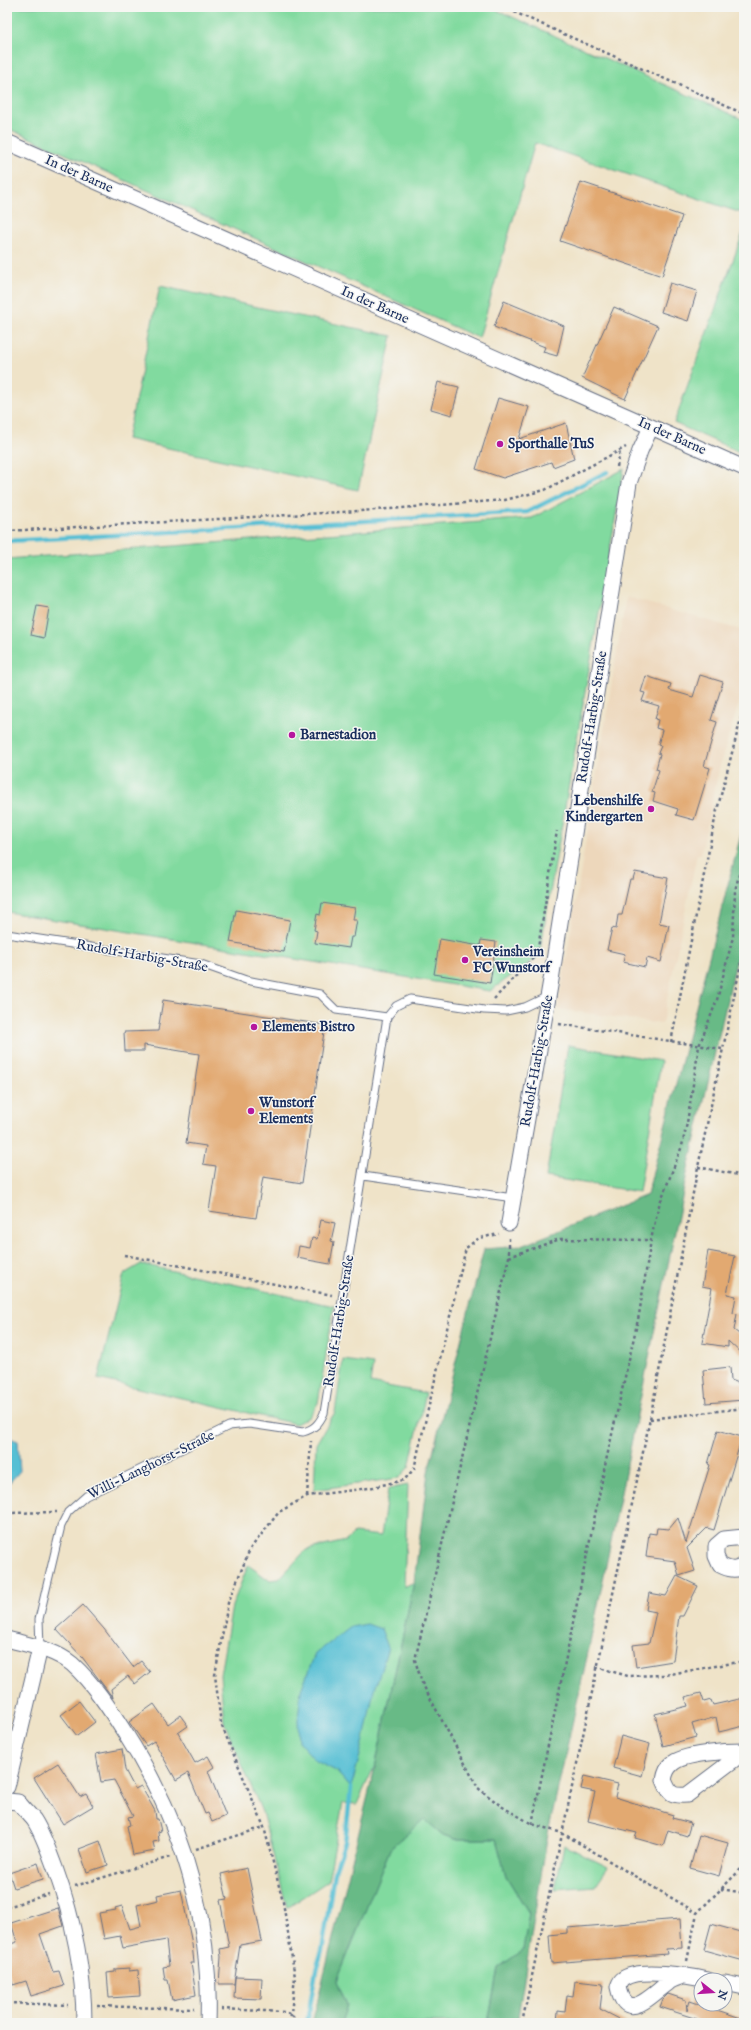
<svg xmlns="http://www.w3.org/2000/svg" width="751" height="2030" viewBox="0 0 751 2030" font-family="'IM FELL English',serif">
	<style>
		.built { fill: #edd7bb }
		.green { fill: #81da9f; stroke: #4e847e }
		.forest { fill: #68ba86; stroke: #427472 }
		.water { fill: #57bfd4; stroke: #397799 }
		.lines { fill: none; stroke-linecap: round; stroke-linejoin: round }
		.stream { stroke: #57bfd4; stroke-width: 4.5 }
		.building { fill: #e2a971 }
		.service-casing { stroke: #656e83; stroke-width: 9 }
		.minor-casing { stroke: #656e83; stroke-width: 17 }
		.path { stroke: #656e83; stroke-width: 2.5; stroke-dasharray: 3 3; stroke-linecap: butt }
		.service { stroke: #fff; stroke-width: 7 }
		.minor { stroke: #fff; stroke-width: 15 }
		.poi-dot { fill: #b5179e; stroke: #f6f6f2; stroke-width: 1.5 }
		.labels { text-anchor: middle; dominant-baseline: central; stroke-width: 3; stroke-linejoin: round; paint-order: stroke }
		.street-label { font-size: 14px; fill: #1b2f5e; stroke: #f6f6f2 }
		.poi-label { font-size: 14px; font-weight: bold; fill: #1b2f5e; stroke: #f6f6f2; text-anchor: start }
	</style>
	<rect width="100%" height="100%" fill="#f6f6f2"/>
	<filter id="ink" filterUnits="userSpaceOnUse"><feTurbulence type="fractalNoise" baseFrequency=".025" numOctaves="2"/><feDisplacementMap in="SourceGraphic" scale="8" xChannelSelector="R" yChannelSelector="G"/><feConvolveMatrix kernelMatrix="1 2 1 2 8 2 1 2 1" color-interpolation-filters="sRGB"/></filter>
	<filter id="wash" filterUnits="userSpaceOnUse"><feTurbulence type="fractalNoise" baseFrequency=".012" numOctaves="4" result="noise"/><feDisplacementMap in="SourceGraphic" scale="16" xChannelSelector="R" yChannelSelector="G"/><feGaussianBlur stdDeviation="0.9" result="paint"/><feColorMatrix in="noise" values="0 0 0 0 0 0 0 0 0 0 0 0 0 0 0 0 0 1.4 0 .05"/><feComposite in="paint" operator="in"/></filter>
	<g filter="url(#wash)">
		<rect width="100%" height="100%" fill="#efe3c8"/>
		<path class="built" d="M626,597l118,34v56l-24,78 -19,89h-4l-35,170 -104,-15z"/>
		<path class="green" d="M7,7h483l254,113v94l-209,-71 -56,195 -472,-210z
			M744,230v224l-70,-31z
			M160,286l232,50 -34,154 -231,-51z
			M624,469l-85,487 -49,35 -483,-79v-353l525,-41z
			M568,1045l93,16 -22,131 -93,-15z
			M141,1264l193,42 -16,97 -9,14 -13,7 -198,-45 26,-105z
			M343,1360l30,4 -3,19 56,10 -17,74 -10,11 -85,12 2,-46 19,-32z
			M408,1485l-4,102 10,-5 -38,181 -19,41 -14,-1 -15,78 -41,27 -25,-96 -38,-90 -4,-47 12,-69 16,-41 21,15 10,-1 27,-29 40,-9 8,-8 27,3 7,-47z
			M424,1818l19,17 12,4h41l10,37 23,37 -6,37 -25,18 -10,55h-147l6,-18 -10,-24 53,-132z
			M564,1845l44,22 -13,19 -40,3z"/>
		<path class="forest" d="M744,823v105l-57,245 -98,475 -41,185 -31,190h-29l10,-55 25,-18 6,-37 -23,-37 -10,-37h-41l-12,-4 -19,-16 -34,30 -53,132 10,24 -6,18h-29l64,-260 38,-181 14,-110 56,-223 37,-3 126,-51z"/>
		<path class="water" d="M7,1437l11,4 2,30 -13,14z
			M367,1624l14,5 7,18 -16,52 -8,41 -13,48 -15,-17 -20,-10 -17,-19 -1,-22 3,-30 14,-36 36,-27z"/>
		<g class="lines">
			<path class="stream" d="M7,541l520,-29 80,-40
				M307,2023l9,-53 6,-19 12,-78 11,-31 6,-54"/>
		</g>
		<g id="blocks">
			<path class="building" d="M581,182l101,34 -20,60 -102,-35z
				M670,283l27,8 -9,30 -27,-9z
				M504,301l60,25 -7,30 -14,-4 2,-5 -51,-20z
				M614,307l44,19 -33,73 -43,-21z
				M438,382l21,5 -7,28 -21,-6z
				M498,398l31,9 -10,32 47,-16 8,36 -21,8 -2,-5 -48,16 -27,-9z
				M37,606l12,2 -5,30 -13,-3z
				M700,675l23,7 -12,38 6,2 -13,44 6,2 -16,52 -18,-5 2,-6 -25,-8 2,-8 -3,-1 7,-22 -3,-1 4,-15 -2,-1 3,-7 -3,-1 4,-15 -6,-2 2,-8 -3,-1 4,-13 -17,-5 3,-8 -4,-1 5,-16 25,8 -2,6 24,7z
				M635,872l33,6 -9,45 10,2 -8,37 -14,-4 -2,9 -22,-5 2,-8 -18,-4 5,-22 4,1 2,-14h4l8,-36h3z
				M322,903l33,5 -2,12h4l-3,17h-3l-2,11 -34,-5 2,-12 -3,-1 3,-16 3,1z
				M236,910l54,10 -6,32 -54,-10z
				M440,939l40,7 1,-6 15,2 -6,41 -56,-9z
				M163,1000l162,25 -23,158 -39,-6 -7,41 -47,-7 7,-45 -13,-2 3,-18 -20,-3 13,-89 -55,-9v6h-19l-1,-19 34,-1z
				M321,1220l14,3 -4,18 3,1 -4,22 -33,-6 2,-12 11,2 2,-10 5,1z
				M708,1251l27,5 -8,38 9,2 -3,17 4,1 -3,16 10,8v18l-16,-15v6l-26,-4 10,-55 -10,-2z
				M730,1367l1,13 13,5v15l-38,3 -3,-33z
				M718,1430l24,7 -28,93 -7,-2 -20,20 8,23 -16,5 -4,-15 -29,-4 3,-24 7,1 1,-6 12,1 9,-11 8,25 24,-78 -2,-1z
				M677,1576l21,10 -15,30h-4l-6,45 -37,6 -3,-22 16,-2 7,-31 -10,-2 3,-17 17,3z
				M83,1605l21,24 29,38 8,-6 9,11 -15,12 -7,-8 -17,13 2,9 -31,-41 -26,-28z
				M701,1693l3,9 7,-2 2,5 31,-7v28l-25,6 -3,-15 -24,7 4,13 -33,9 -8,-32 33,-8 -3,-9z
				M79,1701l16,21 -18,14 -16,-21z
				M154,1704l14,20 12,-9 8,11 -10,7 17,30 13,-7 6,11 -6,4 18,45 -14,6 -4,-9 -3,1 -17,-41 -12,7 -22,-39 -8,5 -17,-24z
				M621,1736l29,8 -8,32 -29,-8z
				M122,1749l3,21 10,19 6,-3 14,25 1,8h2l3,12 -3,1 1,9 -6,1 2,9 -22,4 -6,-29 3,-1 -2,-8 5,-1 -19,-36 -13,2 -5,-28z
				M58,1763l22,34 6,-3 7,12 -30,18 -29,-46z
				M584,1776l34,8 -3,13 58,18 -1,3 19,5 -4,13 -19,-6 -5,16 -28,-8 2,-5 -49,-12 7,-29 -14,-3z
				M699,1835l29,8 -9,33 -29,-8z
				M100,1841l8,24 -21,7 -8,-23z
				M38,1863l5,16 -29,9 -5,-15z
				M247,1868l15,73 -22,4 -6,39h-15l2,-27 -1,-8 9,-2 -9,-47 7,-1 -6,-25z
				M181,1890l11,54 2,19h-3l5,32 -24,5 -4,-20h-3l-2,-13 6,-1 -3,-26 -43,8 -3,-12 -16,3 -5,-26 17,-3 -1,-2 7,-2 8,23 11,-3 -4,-21 21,-5 -1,-5z
				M58,1908l5,18 -23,8 13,38 6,-1 5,15 -33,10 -5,-15 -13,4 -6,-18v-22l10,-3 -6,-19z
				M680,1919l2,29 -16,1 1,5 -116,9 -2,-28 18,-2v-5z
				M711,1924l33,9v28l-40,-11z
				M129,1968v3l9,-1 2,26 -31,2 -2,-25 8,-1v-3z
				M235,1977l27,1 -1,21 -27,-1z
				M575,1981l28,3 -3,25 27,14h-70l1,-12 7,1 2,-17 6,1z
				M668,1994l18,6 1,11 3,-10 54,18v4h-49l2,-4 -37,-12 3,-8z"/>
		</g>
	</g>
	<g filter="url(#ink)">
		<use href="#blocks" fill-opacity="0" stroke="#656e83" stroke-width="1"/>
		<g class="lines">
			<g class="service-casing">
				<path id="service" d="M7,934l194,30 45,16 74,14 16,16 51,7
					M363,1176l150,22
					M40,1648l-1,-29 22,-93 7,-14 18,-16 143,-70 20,-2 54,8c11,-3 16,-8 21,-19l63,-396 9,-11 14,-7 74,11 22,1 19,-4 23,-11"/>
			</g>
			<g class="minor-casing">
				<path id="minor" d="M7,142l737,326
					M509,1223l42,-243 78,-497 11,-32 11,-24
					M744,1537l-20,2 -8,7v10l4,9c8,4 16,7 24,0
					M7,1639c21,6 47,10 65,25 21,19 38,45 53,69 57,89 87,184 83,290
					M744,1751c-16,0 -61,2 -72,13 -5,4 -7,10 -8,16 6,14 7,16 23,15l57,-43
					M7,1787l33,-139
					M7,1801l11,1c5,6 11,12 16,18 9,14 15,32 21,48 18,50 29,102 29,155
					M685,1975c-6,3 -13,4 -17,8 -17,12 -42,42 -50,4 1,-3 3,-7 5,-8 15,-12 67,-3 85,1
					M725,1983l19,4"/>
			</g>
			<path class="path" d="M503,7l241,107
				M617,467l3,-16
				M7,531l369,-21 129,-10 40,-10 81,-43
				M494,999l43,-45 20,-123
				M559,1024l163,25
				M671,1042l45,-228 28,-107
				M698,1167l46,9
				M509,1238v19l-94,403 7,23 56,105 23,18 31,18 30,9 135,80
				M124,1255l208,40
				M509,1257l51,-18 91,1
				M650,1419l94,-11
				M307,1496l4,-55
				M7,1513l50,-1
				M596,1667l32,9 37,-1 79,-14
				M7,1823l2,-8
				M532,1824l74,-363 33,-146 12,-75 7,-32 24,-62 5,-23 12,-77 18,-46 16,-63 2,-46 9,-36
				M196,1849l68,-22
				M75,1886l95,-29
				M721,1889l23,4
				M7,1907l42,-13
				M687,1961l10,-48 47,-47
				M7,2003l61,2
				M97,2006l97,3
				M221,2009l64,3 6,3 8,8
				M290,2023l5,-46 -12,-75 -19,-75 -43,-103 -6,-49 13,-72 22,-54 29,-37 28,-16 62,-8 35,-8 10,-11 52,-221 13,-10 20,-4
				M522,2023l128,-604 48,-252 46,-218
				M740,2023l4,-13"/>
			<use href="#service" class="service"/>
			<use href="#minor" class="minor"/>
		</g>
	</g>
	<g class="poi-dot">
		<circle cx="500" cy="444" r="4"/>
		<circle cx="292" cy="735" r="4"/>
		<circle cx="651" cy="809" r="4"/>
		<circle cx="465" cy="960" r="4"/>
		<circle cx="254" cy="1027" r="4"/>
		<circle cx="251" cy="1111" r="4"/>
	</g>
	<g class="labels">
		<g class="street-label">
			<text transform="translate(79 174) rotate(24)">In der Barne</text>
			<text transform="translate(375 305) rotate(24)">In der Barne</text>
			<text transform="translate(672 436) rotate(24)">In der Barne</text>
			<text transform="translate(592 717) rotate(-81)">Rudolf-Harbig-Straße</text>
			<text transform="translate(142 956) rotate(10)">Rudolf-Harbig-Straße</text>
			<text transform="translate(537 1061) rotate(-80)">Rudolf-Harbig-Straße</text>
			<text transform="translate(339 1321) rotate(-81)">Rudolf-Harbig-Straße</text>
			<text transform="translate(151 1465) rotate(-26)">Willi-Langhorst-Straße</text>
		</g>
		<g class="poi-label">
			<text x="508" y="444">Sporthalle TuS</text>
			<text x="300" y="735">Barnestadion</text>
			<text x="643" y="801" text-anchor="end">Lebenshilfe<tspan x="643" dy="16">Kindergarten</tspan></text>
			<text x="473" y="952">Vereinsheim<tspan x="473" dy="16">FC Wunstorf</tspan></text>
			<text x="262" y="1027">Elements Bistro</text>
			<text x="259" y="1103">Wunstorf<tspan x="259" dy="16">Elements</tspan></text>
		</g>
	</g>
	<rect width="751" height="2030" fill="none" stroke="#f6f6f2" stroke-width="24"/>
	<g transform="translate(713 1992) rotate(107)"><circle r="19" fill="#f6f6f2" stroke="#9ea6b7"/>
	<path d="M0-3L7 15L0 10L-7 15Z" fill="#b5179e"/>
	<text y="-6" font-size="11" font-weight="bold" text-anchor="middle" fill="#1b2f5e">N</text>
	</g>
</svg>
